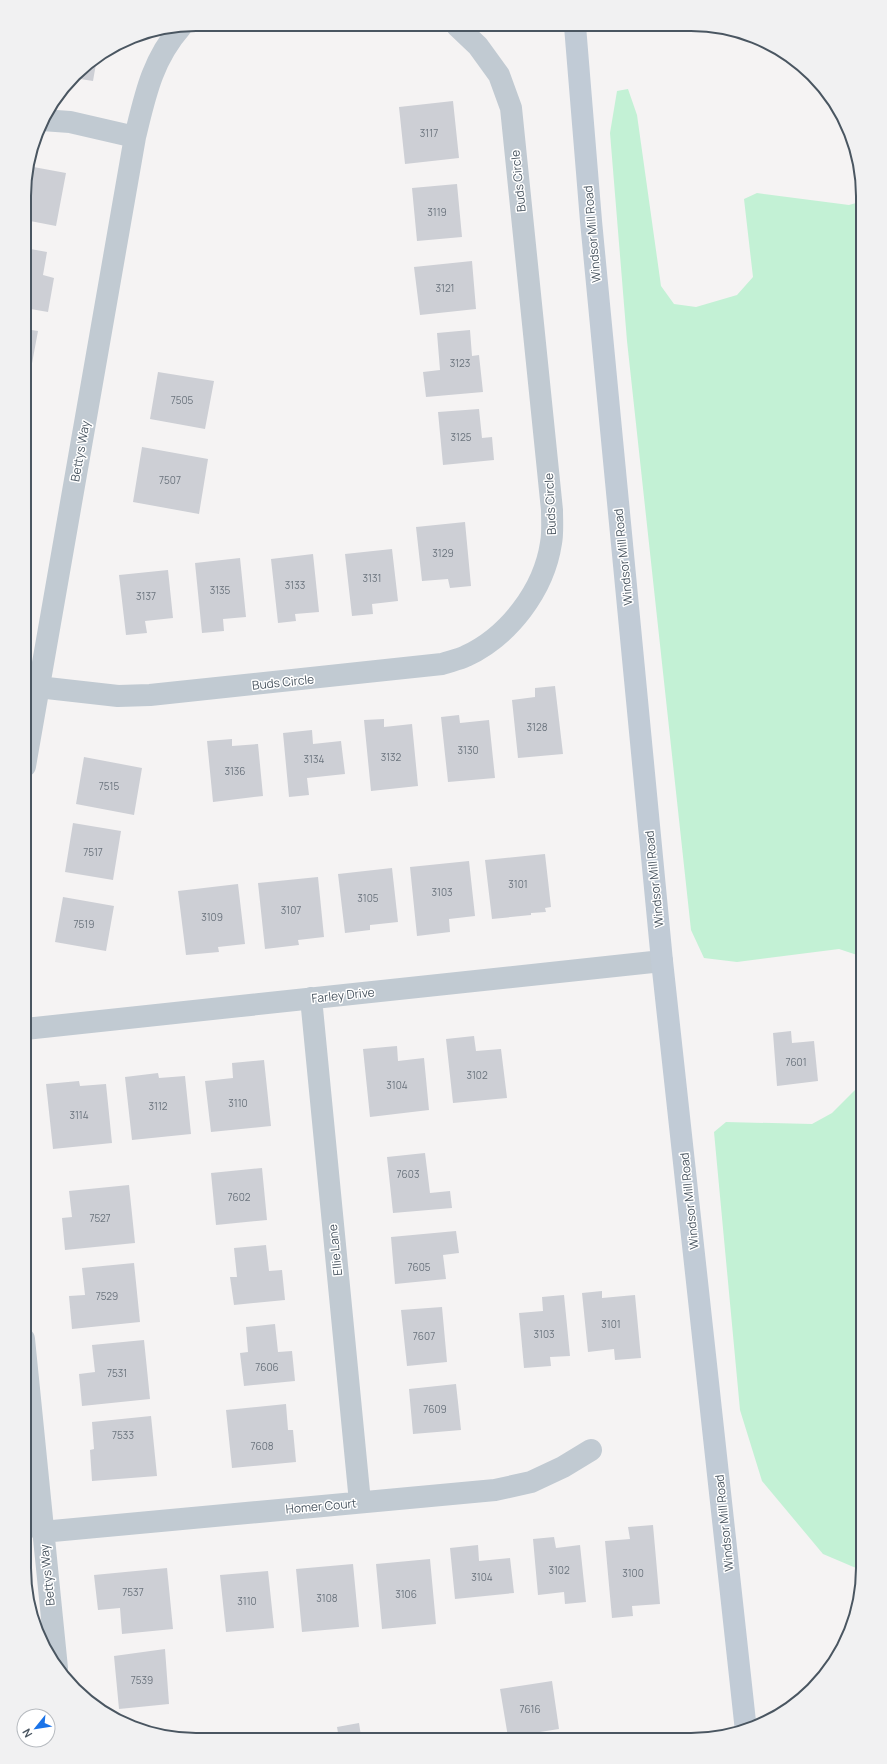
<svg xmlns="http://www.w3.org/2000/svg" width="887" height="1764" viewBox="0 0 887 1764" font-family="Manrope,sans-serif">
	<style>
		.green { fill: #c3f1d5 }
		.building { fill: #cdcfd5 }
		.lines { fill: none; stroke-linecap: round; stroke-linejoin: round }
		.minor { stroke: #c1cad2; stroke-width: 22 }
		.secondary { stroke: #c1cbd6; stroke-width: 22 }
		.labels { text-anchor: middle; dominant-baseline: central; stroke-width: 3; stroke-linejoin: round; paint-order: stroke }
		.number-label { font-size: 10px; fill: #6b747e }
		.street-label { font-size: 12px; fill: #4a5661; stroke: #fff }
		.rim { fill: none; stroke: #4a5661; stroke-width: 2 }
	</style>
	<rect width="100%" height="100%" fill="#f5f3f3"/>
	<path class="green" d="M628,89l9,26 24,171 13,18 22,3 41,-12 16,-18 -9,-78 13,-6 92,12 14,-4v756l-24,-8 -102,13 -33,-4 -13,-28 -64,-589 -17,-208 7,-42z
		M863,1082v489l-40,-17 -61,-73 -22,-71 -26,-278 12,-10 86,2 20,-11z"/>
	<path class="building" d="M97,58l-4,23 -19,-3 8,-11z
		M453,101l6,57 -54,6 -6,-57z
		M28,166l38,7 -10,53 -31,-6v-46z
		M457,184l5,53 -45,4 -5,-53z
		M25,248l22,4 -4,23 11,3 -6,34 -23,-4z
		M472,261l4,48 -56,6 -6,-48z
		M25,329l13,2 -10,54h-3z
		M470,330l2,26 7,-1 4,37 -57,5 -3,-25 17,-2 -3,-37z
		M158,372l56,9 -9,48 -55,-10z
		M479,409l3,29 10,-1 2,23 -51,5 -5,-53z
		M142,447l66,12 -9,55 -66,-12z
		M465,522l6,64 -21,2 -2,-9 -26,2 -6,-54z
		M392,549l6,52 -26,3 1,10 -21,2 -7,-62z
		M313,554l6,58 -24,2 1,7 -18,2 -7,-64z
		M240,558l6,59 -23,2 1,12 -22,2 -7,-70z
		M168,570l5,48 -28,3 2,12 -21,2 -7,-60z
		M555,686l8,68 -45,4 -6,-58 23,-3v-9z
		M459,715l1,8 29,-3 6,58 -47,4 -7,-65z
		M384,719v8l28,-3 6,62 -47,5 -7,-71z
		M312,730l1,14 28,-3 4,33 -38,4 2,17 -20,2 -6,-64z
		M232,739v7l26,-2 5,52 -50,6 -6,-61z
		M84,757l58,11 -8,47 -58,-11z
		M73,823l48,8 -8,49 -48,-8z
		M545,854l6,53 -6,1 1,4 -15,1v2l-39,4 -7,-59z
		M469,861l6,55 -26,3 1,13 -33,4 -7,-69z
		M392,868l6,54 -28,3v5l-25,3 -7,-59z
		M318,877l6,60 -26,3 1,5 -34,4 -7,-66z
		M238,884l7,60 -27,3 1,5 -33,3 -8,-64z
		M63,897l51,9 -8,45 -51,-9z
		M791,1031l1,12 22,-2 4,40 -41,5 -4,-53z
		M474,1036l2,15 25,-2 6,49 -54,5 -7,-64z
		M397,1046l1,15 26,-3 5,52 -59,7 -7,-68z
		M264,1060l7,66 -60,6 -6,-51 28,-3 -1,-15z
		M158,1073l1,5 26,-2 6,58 -59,6 -7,-63z
		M79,1081l1,5 26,-2 6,59 -59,6 -7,-65z
		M425,1153l5,40 20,-2 2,17 -59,5 -6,-56z
		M262,1168l5,52 -51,5 -5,-52z
		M129,1185l6,58 -70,7 -3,-32 10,-1 -3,-26z
		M456,1231l3,22 -16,2 3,24 -51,5 -4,-47z
		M266,1245l3,26 13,-1 3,30 -51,5 -4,-28h7l-3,-29z
		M134,1263l6,59 -68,7 -3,-33 16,-1 -3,-27z
		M602,1291v7l33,-3 6,63 -26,2 -1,-11 -26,3 -6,-59z
		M564,1295l6,61 -20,1 1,9 -27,2 -5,-55 24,-2 -1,-14z
		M442,1307l5,55 -40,4 -6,-56z
		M275,1324l3,28 14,-1 3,30 -51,5 -4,-33 8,-1 -2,-25z
		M144,1340l6,59 -68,7 -3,-32 16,-2 -3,-27z
		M456,1384l5,46 -48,4 -4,-45z
		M286,1404l2,26h5l3,32 -64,6 -6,-58z
		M151,1416l6,60 -65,5 -2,-31 4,-1 -2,-27z
		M653,1525l7,79 -28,2 1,10 -21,2 -7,-77 25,-2 -2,-12z
		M554,1537l2,11 24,-3 6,57 -21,2 -1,-12 -26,3 -5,-56z
		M478,1545l1,16 31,-3 4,35 -59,6 -5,-51z
		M430,1559l6,65 -54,5 -6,-65z
		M353,1564l6,63 -57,5 -6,-63z
		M167,1568l6,61 -51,5 -2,-26 -22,2 -4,-35z
		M268,1571l6,57 -48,4 -6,-57z
		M165,1649l4,55 -50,5 -5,-53z
		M552,1681l7,48 -51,8 -8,-48z
		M359,1723l2,13 26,-4 1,7h-49l-2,-12z
		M310,1733l1,6h-25l-1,-2z"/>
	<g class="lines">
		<path class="minor" d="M42,120l28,2 65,15
			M38,687l80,9 32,-1 292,-31c8,-3 16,-4 24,-8 43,-20 78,-66 85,-113 2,-10 1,-22 1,-33l-41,-402 -12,-33 -21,-29 -21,-20
			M25,766l110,-629c10,-41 17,-77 46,-110
			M311,998l49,504
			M25,1029l637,-68
			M24,1339l33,329
			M42,1532l453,-42 36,-8 32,-15 28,-17"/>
		<path class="secondary" d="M575,26l16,195 71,740 84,770"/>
	</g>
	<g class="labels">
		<g class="number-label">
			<text x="429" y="133">3117</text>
			<text x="437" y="212">3119</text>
			<text x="445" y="288">3121</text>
			<text x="460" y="363">3123</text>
			<text x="182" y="400">7505</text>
			<text x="461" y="437">3125</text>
			<text x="170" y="480">7507</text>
			<text x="443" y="553">3129</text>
			<text x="372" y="578">3131</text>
			<text x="295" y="585">3133</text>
			<text x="220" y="590">3135</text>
			<text x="146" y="596">3137</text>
			<text x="537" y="727">3128</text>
			<text x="468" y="750">3130</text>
			<text x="391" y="757">3132</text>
			<text x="314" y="759">3134</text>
			<text x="235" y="771">3136</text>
			<text x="109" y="786">7515</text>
			<text x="93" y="852">7517</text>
			<text x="518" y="884">3101</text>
			<text x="442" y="892">3103</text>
			<text x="368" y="898">3105</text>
			<text x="291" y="910">3107</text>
			<text x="212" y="917">3109</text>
			<text x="84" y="924">7519</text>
			<text x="796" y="1062">7601</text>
			<text x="477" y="1075">3102</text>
			<text x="397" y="1085">3104</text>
			<text x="238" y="1103">3110</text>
			<text x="158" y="1106">3112</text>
			<text x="79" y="1115">3114</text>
			<text x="408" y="1174">7603</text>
			<text x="239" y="1197">7602</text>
			<text x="100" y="1218">7527</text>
			<text x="419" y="1267">7605</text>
			<text x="107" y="1296">7529</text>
			<text x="611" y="1324">3101</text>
			<text x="544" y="1334">3103</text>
			<text x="424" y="1336">7607</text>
			<text x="267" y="1367">7606</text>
			<text x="117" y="1373">7531</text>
			<text x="435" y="1409">7609</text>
			<text x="123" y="1435">7533</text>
			<text x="262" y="1446">7608</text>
			<text x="559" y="1570">3102</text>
			<text x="633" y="1573">3100</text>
			<text x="482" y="1577">3104</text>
			<text x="133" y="1592">7537</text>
			<text x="406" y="1594">3106</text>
			<text x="327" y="1598">3108</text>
			<text x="247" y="1601">3110</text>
			<text x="142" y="1680">7539</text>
			<text x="530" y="1709">7616</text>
		</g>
		<g class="street-label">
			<text transform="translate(518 181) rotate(-96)">Buds Circle</text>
			<text transform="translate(592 234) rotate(-95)">Windsor Mill Road</text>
			<text transform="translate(80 451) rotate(-80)">Bettys Way</text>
			<text transform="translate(550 504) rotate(-93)">Buds Circle</text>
			<text transform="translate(623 557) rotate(-96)">Windsor Mill Road</text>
			<text transform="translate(283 682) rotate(-6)">Buds Circle</text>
			<text transform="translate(654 879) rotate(-96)">Windsor Mill Road</text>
			<text transform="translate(343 995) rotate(-6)">Farley Drive</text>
			<text transform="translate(689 1201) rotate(-96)">Windsor Mill Road</text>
			<text transform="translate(335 1250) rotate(-96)">Ellie Lane</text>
			<text transform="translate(321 1506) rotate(-5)">Homer Court</text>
			<text transform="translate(724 1523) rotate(-96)">Windsor Mill Road</text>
			<text transform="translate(47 1575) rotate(-96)">Bettys Way</text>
		</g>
	</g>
	<path d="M0 0H887V1764H0ZM196 31H691A165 165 0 0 1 856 196V1568A165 165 0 0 1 691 1733H196A165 165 0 0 1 31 1568V196A165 165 0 0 1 196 31Z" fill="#f1f1f2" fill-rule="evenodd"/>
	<path class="rim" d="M196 31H691A165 165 0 0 1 856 196V1568A165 165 0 0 1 691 1733H196A165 165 0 0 1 31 1568V196A165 165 0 0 1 196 31Z"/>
	<g transform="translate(36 1728) rotate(240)"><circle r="19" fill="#ffffff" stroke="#b7bbc0"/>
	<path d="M0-3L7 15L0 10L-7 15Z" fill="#1a73e8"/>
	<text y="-6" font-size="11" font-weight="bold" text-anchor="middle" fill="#4a5661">N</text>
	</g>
</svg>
